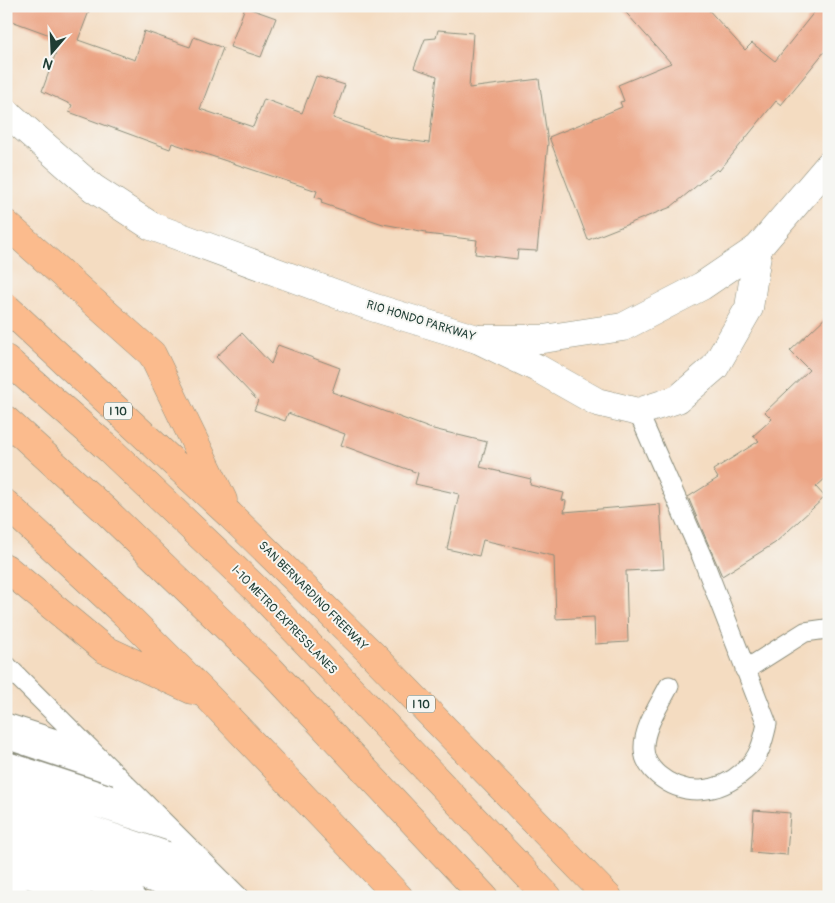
<svg xmlns="http://www.w3.org/2000/svg" width="835" height="903" viewBox="0 0 835 903" font-family="Pangolin,sans-serif">
	<style>
		.building { fill: #eca585 }
		.lines { fill: none; stroke-linecap: round; stroke-linejoin: round }
		.service-casing { stroke: #8a8c7a; stroke-width: 21 }
		.minor-casing { stroke: #8a8c7a; stroke-width: 29 }
		.tertiary-casing { stroke: #8a8c7a; stroke-width: 29 }
		.motorway-casing { stroke: #8a8c7a; stroke-width: 29 }
		.service { stroke: #fff; stroke-width: 19 }
		.minor { stroke: #fff; stroke-width: 28 }
		.tertiary { stroke: #fff; stroke-width: 28 }
		.motorway { stroke: #fbbb8d; stroke-width: 28 }
		.labels { text-anchor: middle; dominant-baseline: central; stroke-width: 4; stroke-linejoin: round; paint-order: stroke }
		.shield { fill: #f6f6f2; stroke: #60746d; stroke-width: 1 }
		.shield-label { font-size: 11px; font-weight: bold; fill: #1f3d34 }
		.street-label { font-size: 12px; fill: #1f3d34; stroke: #f6f6f2 }
	</style>
	<rect width="100%" height="100%" fill="#f6f6f2"/>
	<filter id="ink" filterUnits="userSpaceOnUse"><feTurbulence type="fractalNoise" baseFrequency=".02" numOctaves="2"/><feDisplacementMap in="SourceGraphic" scale="10" xChannelSelector="R" yChannelSelector="G"/><feConvolveMatrix kernelMatrix="1 2 1 2 8 2 1 2 1" color-interpolation-filters="sRGB"/></filter>
	<filter id="wash" filterUnits="userSpaceOnUse"><feTurbulence type="fractalNoise" baseFrequency=".0096" numOctaves="4" result="noise"/><feDisplacementMap in="SourceGraphic" scale="20" xChannelSelector="R" yChannelSelector="G"/><feGaussianBlur stdDeviation="1.12" result="paint"/><feColorMatrix in="noise" values="0 0 0 0 0 0 0 0 0 0 0 0 0 0 0 0 0 1.4 0 .05"/><feComposite in="paint" operator="in"/></filter>
	<g filter="url(#wash)">
		<rect width="100%" height="100%" fill="#f4dcc1"/>
		<g id="blocks">
			<path class="building" d="M6,6h85l-13,34 57,20 9,-29 46,16 4,-10 29,11 -23,61 53,18 11,-28 38,14 14,-37 29,9 -12,33 59,20 37,5 8,-67 -23,-8 11,-29 11,-1 2,-8 35,3 -4,55 70,-9 9,64 -11,108 -19,-1 -1,9 -42,-5 2,-14 -51,-6v-2l-43,-8 -62,-21 1,-4 -7,-2 2,-6 -145,-48 -2,6 -101,-37 3,-7 -30,-14 19,-52 -55,-20z
				M620,6h85l40,44 7,-7 23,18 44,-55h10v40l-48,59 -5,-4 -57,70 -2,-2 -46,38 -83,33 -39,-103 73,-30 -2,-5 4,-1 -6,-16 53,-22z
				M245,7l31,11 -15,39 -31,-10z
				M829,314v161l-13,12 9,10 -50,46 -53,33 -34,-79 30,-19 -5,-8 46,-29 -6,-5 19,-17 -7,-7 44,-42 -19,-19z
				M242,333l29,31 7,-19 62,23 -8,24 97,36 58,14 -7,25 51,12 -1,6 34,8 -2,7 4,1 -2,11 96,-8 4,65 -38,2 2,71 -33,2 -1,-27 -38,2 -2,-63 -71,-16 -4,16 -32,-7 12,-55 -44,-10 3,-11 -77,-28 4,-11 -57,-21 -3,8 -31,-11 4,-9 -42,-44z
				M754,810l36,3 -3,42 -36,-3z"/>
		</g>
	</g>
	<g filter="url(#ink)">
		<use href="#blocks" fill-opacity="0" stroke="#8a8c7a" stroke-width="1"/>
		<g class="lines">
			<g class="service-casing">
				<path id="service" d="M638,412l64,145 65,167c-4,18 -8,35 -23,47 -26,23 -60,26 -86,4 -8,-7 -14,-15 -14,-26 -1,-21 16,-45 25,-63
					M6,665l233,232
					M745,670l60,-38 21,-3 3,2
					M6,723l84,27
					M6,739l108,36
					M6,761l141,46
					M6,778l166,54
					M6,797l196,66
					M6,816l224,75
					M6,834l189,63
					M6,854l130,43
					M6,871l76,26
					M6,891l17,6"/>
			</g>
			<g class="minor-casing">
				<path id="minor" d="M477,339l60,29 60,34 41,10 40,-13 37,-32 34,-59 9,-60"/>
			</g>
			<g class="tertiary-casing">
				<path id="tertiary" d="M6,112l87,76 58,38 221,81 105,32h66l80,-12 79,-41 56,-38 71,-83"/>
			</g>
			<g class="motorway-casing">
				<path id="motorway" d="M6,224l146,130 71,146
					M6,307l224,208 143,140 235,242
					M6,359l103,90 145,138 294,310
					M6,420l99,90 165,159 214,228
					M6,504l119,110 84,84 190,199
					M6,568l98,81 88,41"/>
			</g>
			<use href="#service" class="service"/>
			<use href="#minor" class="minor"/>
			<use href="#tertiary" class="tertiary"/>
			<use href="#motorway" class="motorway"/>
		</g>
	</g>
	<g class="labels">
		<g class="shield">
			<rect x="104" y="402.5" width="28" height="17" rx="4"/>
			<rect x="407" y="695.5" width="28" height="17" rx="4"/>
		</g>
		<g class="shield-label">
			<text x="118" y="411">I 10</text>
			<text x="421" y="704">I 10</text>
		</g>
		<g class="street-label">
			<text transform="translate(421 321) rotate(17)">RIO HONDO PARKWAY</text>
			<text transform="translate(313 596) rotate(45)">SAN BERNARDINO FREEWAY</text>
			<text transform="translate(284 620) rotate(46)">I-10 METRO EXPRESSLANES</text>
		</g>
	</g>
	<rect width="835" height="903" fill="none" stroke="#f6f6f2" stroke-width="25"/>
	<g transform="translate(52 52) rotate(199)" stroke="#f6f6f2" stroke-width="4" paint-order="stroke">
	<path d="M0-4L9 19L0 12L-9 19Z" fill="#1f3d34"/>
	<text y="-8" font-size="14" font-weight="bold" text-anchor="middle" fill="#1f3d34">N</text>
	</g>
</svg>
